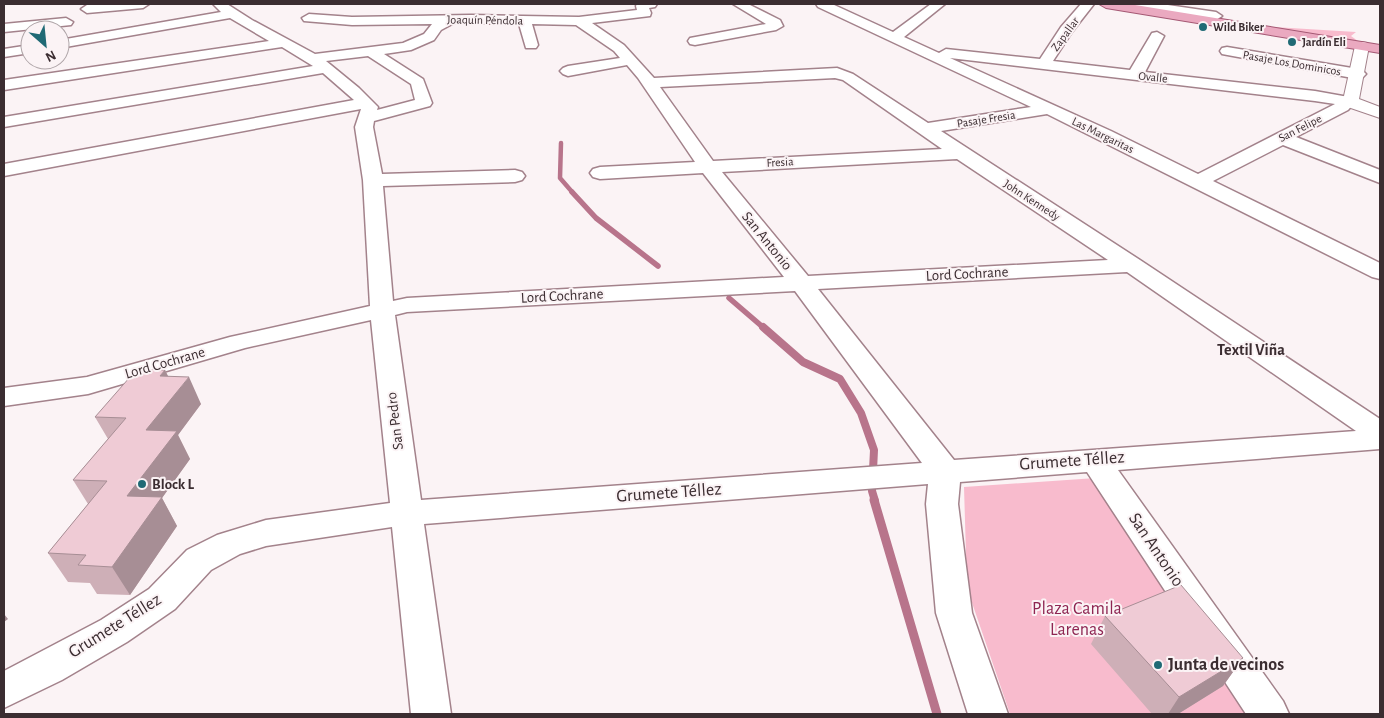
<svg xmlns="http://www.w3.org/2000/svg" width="1384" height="718" viewBox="0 0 1384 718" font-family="'Alegreya Sans',sans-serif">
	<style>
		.green { fill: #f8bbcd }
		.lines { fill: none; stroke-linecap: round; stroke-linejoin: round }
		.stream-far3 { stroke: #b8748b; stroke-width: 4.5 }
		.stream-far2 { stroke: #b8748b; stroke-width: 5.5 }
		.stream-far1 { stroke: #b8748b; stroke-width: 8 }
		.stream { stroke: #b8748b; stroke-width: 9 }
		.street-casing { stroke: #a3828b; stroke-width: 3 }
		.secondary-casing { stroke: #a3828b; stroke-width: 2 }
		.primary-casing { stroke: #a45873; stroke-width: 2 }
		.street { fill: #fff; fill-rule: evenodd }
		.secondary { fill: #fff; fill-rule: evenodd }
		.primary { fill: #eaa9c0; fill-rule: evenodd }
		.wall { fill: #ceafb7 }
		.shaded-wall { fill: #a78e95 }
		.building { fill: #efcbd5; stroke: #a78e95 }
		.poi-dot { fill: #206a75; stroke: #fbf3f5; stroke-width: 2 }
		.labels { text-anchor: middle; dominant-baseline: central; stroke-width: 4; stroke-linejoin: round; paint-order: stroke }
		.far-street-label { font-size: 12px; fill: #3b2d31; stroke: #fbf3f5 }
		.far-poi-label { font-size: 12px; font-weight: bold; fill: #3b2d31; stroke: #fbf3f5; text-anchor: start }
		.street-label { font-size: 15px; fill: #3b2d31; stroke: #fbf3f5 }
		.poi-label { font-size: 15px; font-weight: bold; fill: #3b2d31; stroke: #fbf3f5; text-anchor: start }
		.neighbourhood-label { font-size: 16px; font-weight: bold; fill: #3b2d31; stroke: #fbf3f5 }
		.near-street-label { font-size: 18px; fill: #3b2d31; stroke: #fbf3f5 }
		.near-park-label { font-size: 18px; fill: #8e2552; stroke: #fbf3f5 }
		.near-poi-label { font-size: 18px; font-weight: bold; fill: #3b2d31; stroke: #fbf3f5; text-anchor: start }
	</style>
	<rect width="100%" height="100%" fill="#fbf3f5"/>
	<path class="green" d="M1259,26l97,6 -5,4 11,8z
		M1096,478l158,236h-244l-43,-126 -3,-101z"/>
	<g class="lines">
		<path class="stream-far3" d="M561,143l-1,35 13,15"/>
		<path class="stream-far2" d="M572,192l24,26 62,48
			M729,298l36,31"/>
		<path class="stream-far1" d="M763,327l40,35 37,17 21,34 13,37 -2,41 3,10"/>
		<path class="stream" d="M874,500l63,214"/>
		<g class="street-casing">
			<path id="street" d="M103,4h46l-6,4 -56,5 -6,-4 6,-4z
				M213,4h14l25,16 63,34 88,-11 21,-9 8,-10 -80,1 -48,-4 -2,-3 7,-4 43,3 119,-2 108,2 58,-7 -1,-4 1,-2h20l-2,3 -6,1 2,5 -1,3 -58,7 32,22 30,33 183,-10 16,6 75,49 103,-16 -213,-100 -2,-3h16l61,28 38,-28h14l-41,33 35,16 7,-4 94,10 21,-32 20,-23h13l-22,28 -19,29 77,9 22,-37 5,-1 7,4 -19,36 170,19 39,7 2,3 -8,9 -52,27 84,33v13l-97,-38 -70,36 167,82v16l-8,-2 -325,-163 -106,17 199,129 240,159v30l-262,21 165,231 6,13h-43l-159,-242 -127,10 -2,22 14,109 36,101h-40l-32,-101 -10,-109 2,-20 -504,40 27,190h-40l-19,-187 -126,19 -26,8 -29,16 -36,39 -48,33 -65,38 -58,28v-37l97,-51 48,-31 38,-39 30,-15 49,-15 124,-17 -19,-183 -126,28 -157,46 -84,12v-18l83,-11 143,-40 140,-31 -7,-126 -8,-53 6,-18 -357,67v-12l350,-64 -31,-27 -319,54v-10l309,-51 -31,-19 -278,43v-10l265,-39 -39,-23 -170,30v-8l161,-28zM454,23l65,1 7,24h10l2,-3 -6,-21 44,1 38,26 6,7 -52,8 -5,2 -3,3 3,3 5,2 59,-11 11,13 57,84 -95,5 -7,2 -3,4 3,4 7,2 103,-6 81,104 -377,21 -14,3 -10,-115 132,-4 7,-2 3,-4 -3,-4 -7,-2 -133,4 -9,-47 1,-6 56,-15 2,-3 -9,-24 -39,-25 27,-4 23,-10 7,-10zM368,56l43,28 4,16 -38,10 1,-3 -19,-19 -33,-27zM950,58l365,43 20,3 -137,70 -87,-43zM835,78l8,2 99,69 -229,12 -53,-74zM957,159l151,101 -300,16 -86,-104zM1127,272l229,159 -402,29 -136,-171zM795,291l127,172 -501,37 -26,-185 12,-3z
				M733,4h15l32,16 3,6 -7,4 -81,15 -5,-1 -2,-3 2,-3 76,-14z
				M1132,4h29l55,8 6,4 -6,4 -78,-12z
				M66,18l7,4 -2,3 -67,7v-8z
				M30,45v8l-26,4v-8z
				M1227,47l131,22 5,2 3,3 -3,3 -5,2 -136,-25 -2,-3 2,-3z"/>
		</g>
		<g class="secondary-casing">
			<path id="secondary" d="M1362,42l5,1 2,3 -10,53 21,8v11l-38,-13 -3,-4 5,-5 11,-50 2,-3z"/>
		</g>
		<g class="primary-casing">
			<path id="primary" d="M1099,4h30l251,41v8l-274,-45z"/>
		</g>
		<use href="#street" class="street"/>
		<use href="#secondary" class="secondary"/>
		<use href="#primary" class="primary"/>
	</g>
	<path class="wall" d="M165,370l3,6 33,28 -23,31 12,24 -28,39 15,28 -47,69 -33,-1 -7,-11 -22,-1 -20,-29 40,-49 -15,-24 35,-41 -13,-22z
		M1105,616l138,42 -20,28 -45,28h-26l-61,-70z"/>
	<path class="shaded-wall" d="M165,370l11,23 13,-16 12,27 -23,31 12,24 -28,39 15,28 -47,69 -18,-28 15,-71 33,-120z
		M4,614l4,5 -4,3z
		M1243,658l-20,28 -45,28h-10l11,-17z"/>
	<path class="building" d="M137,369l28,1 -5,6 29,1 -43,53 31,1 -50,65 35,1 -50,70 -34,-2 8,-10 -38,-2 59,-72 -34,-1 53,-62 -31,-1z
		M1181,585l62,73 -64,39 -74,-81z"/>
	<g class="poi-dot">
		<circle cx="1203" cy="27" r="5"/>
		<circle cx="1292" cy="42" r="5"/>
		<circle cx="142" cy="484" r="5"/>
		<circle cx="1158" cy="665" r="5"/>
	</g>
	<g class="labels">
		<g class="far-street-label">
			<text transform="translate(485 20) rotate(1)">Joaquín Péndola</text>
			<text transform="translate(1065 34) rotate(-54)">Zapallar</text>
			<text transform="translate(1292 63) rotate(10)">Pasaje Los Dominicos</text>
			<text transform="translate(1153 77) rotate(6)">Ovalle</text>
			<text transform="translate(986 119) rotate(-9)">Pasaje Fresia</text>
			<text transform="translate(1300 128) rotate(-27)">San Felipe</text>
			<text transform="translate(1103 135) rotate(26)">Las Margaritas</text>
			<text transform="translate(780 162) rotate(-3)">Fresia</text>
			<text transform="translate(1032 200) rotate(33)">John Kennedy</text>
		</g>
		<g class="far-poi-label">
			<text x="1213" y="27">Wild Biker</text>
			<text x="1302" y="42">Jardín Eli</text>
		</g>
		<g class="street-label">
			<text transform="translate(767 241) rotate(51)">San Antonio</text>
			<text transform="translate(967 274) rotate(-3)">Lord Cochrane</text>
			<text transform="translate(562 296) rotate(-3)">Lord Cochrane</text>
			<text transform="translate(165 363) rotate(-16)">Lord Cochrane</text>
			<text transform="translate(395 421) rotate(-97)">San Pedro</text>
		</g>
		<g class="poi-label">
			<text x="152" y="484">Block L</text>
		</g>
		<g class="neighbourhood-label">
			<text x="1251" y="350">Textil Viña</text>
		</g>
		<g class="near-street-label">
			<text transform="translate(1072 461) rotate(-4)">Grumete Téllez</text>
			<text transform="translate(669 493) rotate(-4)">Grumete Téllez</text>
			<text transform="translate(1156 550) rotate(56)">San Antonio</text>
			<text transform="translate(115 626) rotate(-32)">Grumete Téllez</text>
		</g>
		<g class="near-park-label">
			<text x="1077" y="609">Plaza Camila<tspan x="1077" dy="21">Larenas</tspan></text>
		</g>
		<g class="near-poi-label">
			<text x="1168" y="665">Junta de vecinos</text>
		</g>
	</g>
	<rect width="1384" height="718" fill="none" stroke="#3b2d31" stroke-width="10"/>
	<g transform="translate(45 45) rotate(153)"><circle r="24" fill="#fbf3f5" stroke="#aea4a7"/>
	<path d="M0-4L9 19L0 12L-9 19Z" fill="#206a75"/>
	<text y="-8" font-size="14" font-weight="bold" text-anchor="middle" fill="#3b2d31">N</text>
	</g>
</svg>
